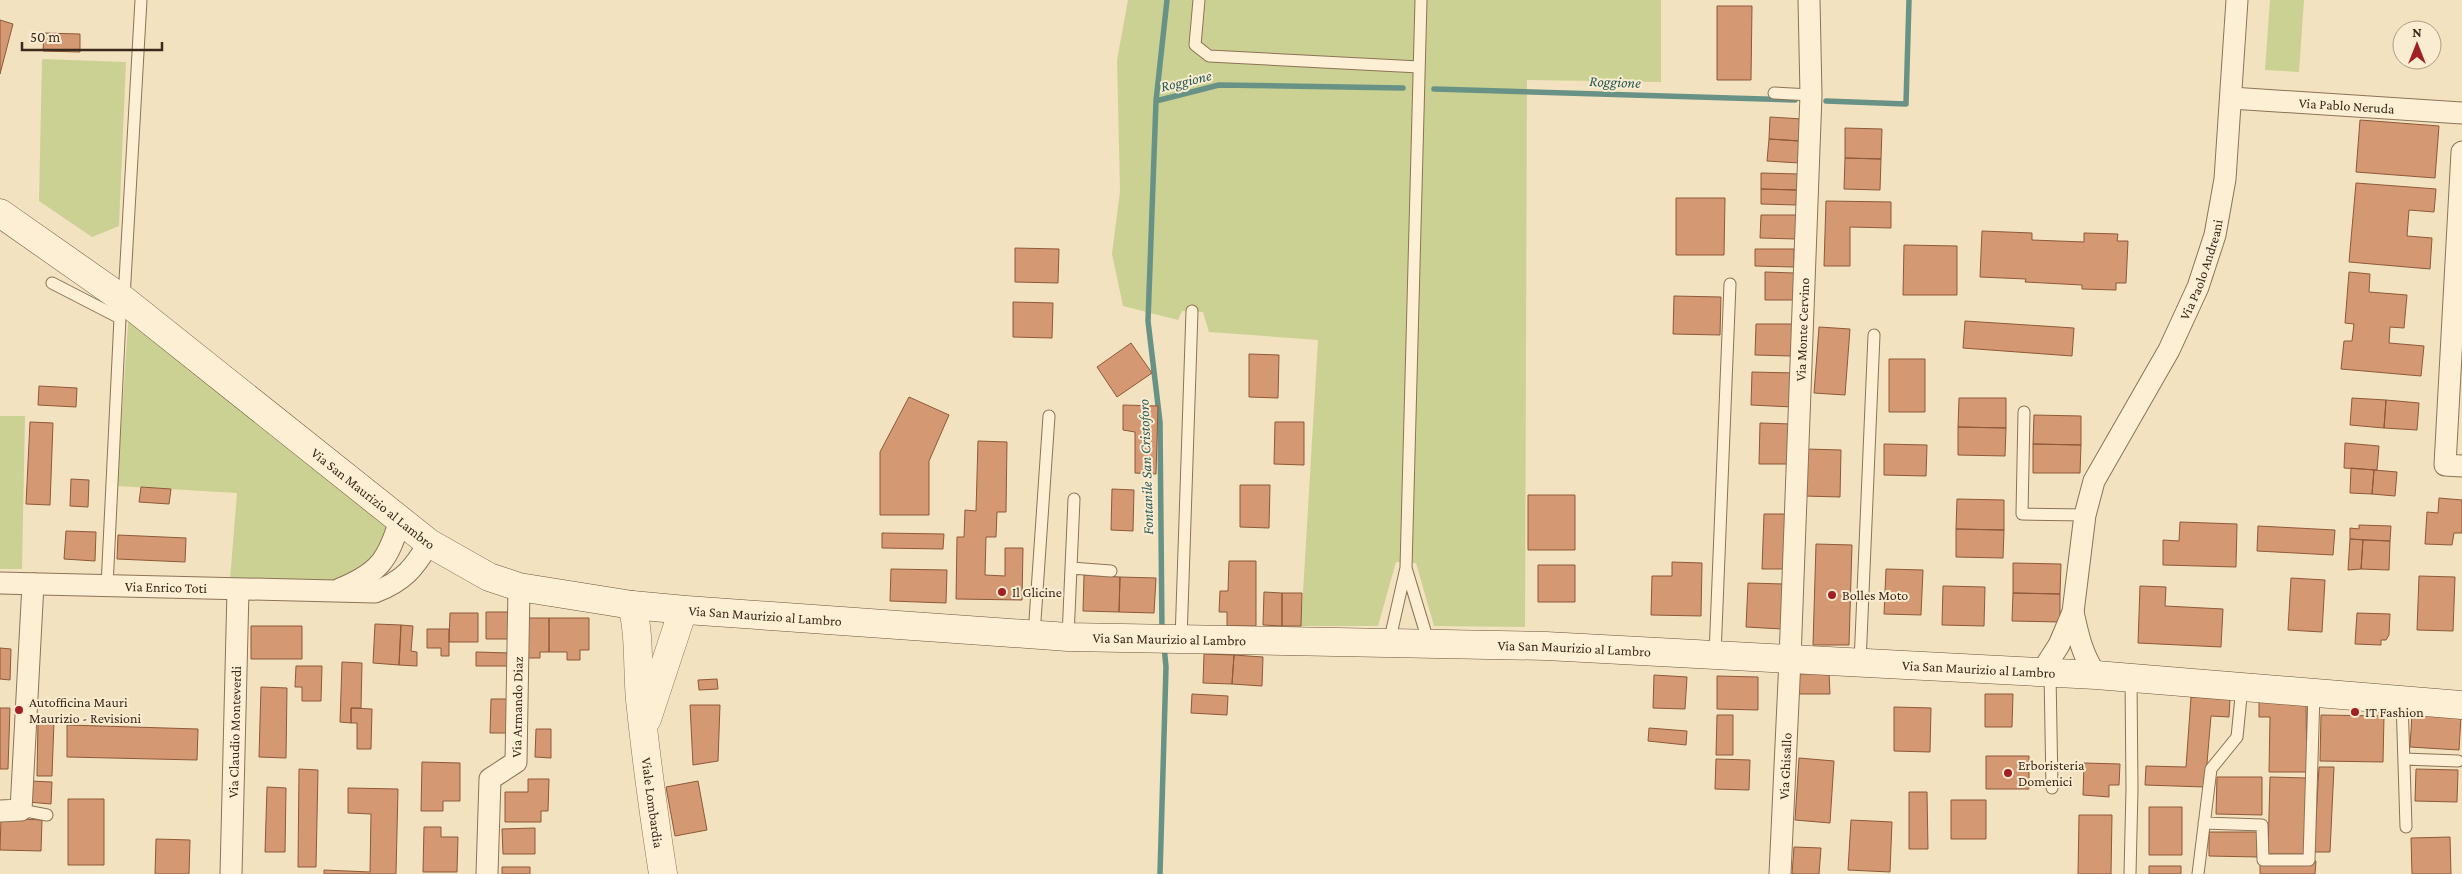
<svg xmlns="http://www.w3.org/2000/svg" width="2462" height="874" viewBox="0 0 2462 874" font-family="'Crimson Pro',serif">
	<style>
		.green { fill: #cbd193 }
		.lines { fill: none; stroke-linecap: round; stroke-linejoin: round }
		.stream { stroke: #699287; stroke-width: 5.5 }
		.building { fill: #d49872; stroke: #8e5939 }
		.service-casing { stroke: #8d7256; stroke-width: 13 }
		.minor-casing { stroke: #8d7256; stroke-width: 23 }
		.tertiary-casing { stroke: #8d7256; stroke-width: 29 }
		.secondary-casing { stroke: #6e5339; stroke-width: 29 }
		.service { stroke: #fcefd4; stroke-width: 11 }
		.minor { stroke: #fcefd4; stroke-width: 21 }
		.tertiary { stroke: #fcefd4; stroke-width: 28 }
		.secondary { stroke: #fcefd4; stroke-width: 28 }
		.poi-dot { fill: #a12024; stroke: #f9ecd0; stroke-width: 2 }
		.labels { text-anchor: middle; dominant-baseline: central; stroke-width: 4; stroke-linejoin: round; paint-order: stroke }
		.street-label { font-size: 14px; fill: #3b2a1c; stroke: #f9ecd0 }
		.poi-label { font-size: 14px; fill: #3b2a1c; stroke: #f9ecd0; text-anchor: start }
		.water-label { font-size: 15px; font-style: italic; fill: #2a5c58; stroke: #f9ecd0 }
	</style>
	<rect width="100%" height="100%" fill="#f2e2c0"/>
	<path class="green" d="M1128,0h533v82l-134,-2 -2,547 -91,-1 -18,-63 -20,-1 -18,64h-77l17,-286 -109,-8 -6,-20 -21,-1 -4,9 -55,-14 -11,-52 8,-63 -3,-131z
		M2270,0h34l-5,72 -34,-2z
		M42,59l84,3 -7,164 -27,11 -53,-36z
		M129,310l258,206 2,17 -7,23 -35,25 -117,-1 7,-87 -120,-7z
		M0,416h25l-3,153h-22z"/>
	<g class="lines">
		<path class="stream" d="M1434,89l361,11
			M1156,101l63,-16 184,3
			M1826,101l80,3 3,-104
			M1162,632l-2,-210 -12,-101 8,-220 11,-101
			M1160,874l6,-207 -2,-21"/>
	</g>
	<path class="building" d="M1717,6h35l-1,74h-34z
		M0,20l13,4 -13,50z
		M44,33l36,1v18l-37,-1z
		M1770,117l32,2 -2,22 -31,-2z
		M2360,120l79,6 -4,52 -79,-6z
		M1845,128l37,1 -1,30 -36,-1z
		M1769,139l31,2 -1,22 -32,-2z
		M1845,158l36,1 -1,31 -36,-1z
		M1761,173l37,1 -1,16 -36,-1z
		M2356,183l80,6 -2,23 -25,-2 -2,26 25,2 -2,31 -81,-7z
		M1761,189l36,1 -1,15 -35,-1z
		M1676,198h49l-1,57h-48z
		M1826,201l65,1v26l-41,-1v39h-26z
		M1761,215h36l-1,24 -36,-1z
		M1982,231l50,2v7l52,2v-9l34,1 -1,7h11l-2,42h-10v7l-34,-1v-4l-57,-3 1,-3 -46,-2z
		M1904,245l53,1v49h-54z
		M1015,248l44,1 -1,34 -43,-1z
		M1755,249h39v18l-39,-1z
		M1765,272l29,1v27h-29z
		M2349,272l21,2 -1,18 38,3 -3,33 -14,-1 -1,16 35,3 -3,30 -80,-7 3,-28h8l2,-17 -9,-1z
		M1674,296l47,1 -1,38 -47,-1z
		M1013,302l40,1 -1,35 -39,-1z
		M1965,321l109,7 -2,28 -109,-8z
		M1756,324h36l-1,32 -36,-1z
		M1819,327l31,2 -5,66 -31,-2z
		M1131,343l21,30 -35,24 -20,-30z
		M1249,354l30,1 -1,43 -29,-1z
		M1889,359h36v53h-36z
		M1752,372l42,1 -2,34 -41,-2z
		M39,386l38,2 -1,19 -38,-2z
		M909,397l40,18 -20,46v54h-49v-63z
		M1959,398h47v30l-48,-1z
		M2352,398l34,2 -2,28 -34,-3z
		M2386,400l33,3 -2,27 -33,-2z
		M1123,405l35,1 -2,68 -21,-1v-41l-12,-2z
		M2034,415l47,1v29l-48,-1z
		M30,422l23,1 -3,82 -24,-1z
		M1275,422h29v43l-30,-1z
		M1760,423l31,1 -1,40h-31z
		M1958,427l48,1 -1,28 -47,-1z
		M978,441l29,1 -1,70h-9l-1,25h-10l-1,38 20,1v-28h18l-1,52 -66,-1 1,-62h7l1,-27 11,1z
		M2345,443l34,3 -2,24 -33,-2z
		M1884,444l43,1 -1,31 -42,-1z
		M2033,444l48,1 -1,28h-47z
		M1806,449l35,1 -1,47 -36,-1z
		M2351,468l23,2 -2,24 -22,-1z
		M2374,470l23,2 -2,24 -23,-2z
		M71,479l18,1 -1,27 -18,-1z
		M1240,485h30l-1,43 -29,-1z
		M141,487l30,2 -2,15 -30,-2z
		M1112,489l22,1 -1,41 -22,-1z
		M1528,495h47v55h-47z
		M2439,498l23,2v33h-8l-2,12 -27,-1 2,-32 11,1z
		M1957,499l47,1v30l-48,-1z
		M1764,514h22l-1,55h-23z
		M2180,522l57,2 -1,43 -73,-2v-25l16,1z
		M2359,525l32,1 -1,15 -40,-2v-11l9,1z
		M2258,526l77,4 -2,25 -76,-4z
		M1956,529l48,1 -1,28 -47,-1z
		M66,531l30,1 -1,29 -31,-2z
		M882,533l62,1 -1,15 -61,-1z
		M118,535l68,3 -1,24 -68,-3z
		M2350,539l13,1 -2,29 -13,1z
		M2363,540l27,1 -1,29 -28,-1z
		M1816,544l36,1 -3,100h-36z
		M1229,561h27v65h-29v-14h-8l1,-21h8z
		M1672,562l30,1 -1,53 -50,-1 1,-39h20z
		M2013,563l48,1 -1,30 -47,-1z
		M1538,565h37v37h-37z
		M891,569l56,1 -1,33 -56,-2z
		M1886,569l37,1 -2,45 -37,-1z
		M1084,575l36,2 -1,35 -36,-1z
		M2419,576l36,1 -2,54 -36,-1z
		M1120,577l36,1 -2,35 -35,-1z
		M2291,578l34,2 -3,52 -34,-2z
		M1748,583l36,1 -2,45 -36,-2z
		M1943,586l42,1 -1,39 -42,-1z
		M2140,586l26,1 -1,19 58,3 -2,38 -83,-4z
		M1264,592l18,1v33l-19,-1z
		M1282,593h20l-1,33h-19z
		M2013,593l47,1v28l-48,-1z
		M486,612h23v27h-23z
		M450,613h28v29h-29z
		M2357,613l33,1 -1,21 -3,5h-5v5l-26,-1z
		M524,618h25v34h-9v6h-16z
		M549,618h40v32h-9v10h-13v-8h-18z
		M375,624l26,1 -2,40 -26,-2z
		M401,625l12,1 -2,25 6,1v14l-18,-1z
		M251,626h51v33h-51z
		M427,629h22v27h-8v-8h-14z
		M0,648l11,1 -1,31 -10,-1z
		M476,652l34,1v13h-34z
		M1204,654l30,1 -2,29 -29,-1z
		M1234,655l29,2 -1,29 -30,-2z
		M342,662l20,1 -1,45h-10v15l-11,-1z
		M296,666h26l-1,35h-19v-14h-7z
		M1829,673l1,21h-32v-20z
		M1654,675l33,2 -2,32 -32,-1z
		M1717,676l41,1v33l-41,-1z
		M717,679l1,10 -19,1 -1,-10z
		M261,687l26,1 -1,70 -27,-1z
		M1192,694l36,2 -1,19 -36,-2z
		M1985,694h28l-1,33h-27z
		M2191,697l39,2 -1,18 -18,-1 -6,71 -60,-2 1,-19 40,1z
		M491,699h19l-1,34h-19z
		M2259,701l47,1 1,70h-38l1,-55h-11z
		M690,705h30l-2,56 -25,4z
		M1894,707l37,1 -1,44 -36,-1z
		M0,708h10l-2,61h-8z
		M351,708l21,1 -1,40h-14v-26h-6z
		M2412,714l49,3 -2,33 -49,-3z
		M1717,715h16v40h-17z
		M2321,715l63,1 -1,46 -63,-1z
		M38,721h16l-2,55h-15z
		M67,725l131,4 -1,31 -130,-3z
		M1649,728l38,3 -1,14 -38,-4z
		M536,729h15v29l-16,-1z
		M1986,756h43v33h-43z
		M1799,758l35,3 -4,62 -35,-3z
		M1716,759l34,1 -1,30 -34,-1z
		M422,762l38,1v38h-17v10h-22z
		M2084,763l36,1 -1,21h-10v12l-26,-2z
		M2319,767h15l-4,85h-16z
		M299,769l19,1 -2,97h-18z
		M2416,769l42,1 -1,32 -42,-1z
		M2217,777h45v38l-46,-1z
		M2270,777l37,1 -1,76h-38z
		M528,779h21l-1,32h-7v11h-36v-30h23z
		M30,781l22,1 -1,22 -23,-2z
		M698,781l9,49 -32,6 -9,-49z
		M267,787l19,1 -1,64h-20z
		M348,788l50,1 -2,85h-72v-4l46,2 1,-58 -23,-1z
		M1909,792h18l1,57h-19z
		M68,799h36v66h-36z
		M1951,800h35v39h-35z
		M2149,807h33v48h-33z
		M2079,815h33l-1,59h-33z
		M1,818l41,2 -1,31 -41,-1z
		M1851,820l41,2 -2,50 -42,-2z
		M424,827h17v10h17l-1,35h-34z
		M535,828v26h-32l-1,-25z
		M2209,832h49v25l-49,-1z
		M2450,837l1,37h-39l-1,-36z
		M156,839l34,1 -1,34h-34z
		M1794,847l27,1 -2,26h-27z
		M2260,860l56,1 -1,13h-55z
		M2149,866h32v8h-32z
		M502,867h28v7h-28z"/>
	<g class="lines">
		<g class="service-casing">
			<path id="service" d="M1199,0l-4,45 14,11 210,11
				M1774,93l37,2
				M52,283l68,35 -13,268
				M124,298l17,-298
				M2024,412l-2,102 63,1
				M1071,568l40,3
				M1406,568l15,-568
				M1034,635l15,-219
				M1068,637l6,-138
				M1181,640l11,-329
				M1389,643l17,-75 23,76
				M1715,655l15,-371
				M1860,663l14,-328
				M2050,673l2,115
				M2402,700l4,127
				M2404,759l54,2
				M21,810l26,5
				M2204,823l58,2 1,35h46l5,-167
				M2130,874l2,-85 -1,-111
				M2198,874l13,-105 26,-32 5,-50"/>
		</g>
		<g class="minor-casing">
			<g id="minor">
				<path id="s1" d="M2231,98l231,15"/>
				<path d="M2462,152l-17,313 17,1"/>
				<path id="s2" d="M0,583l375,9c29,-11 39,-24 54,-49"/>
				<path d="M340,589c39,-16 48,-29 60,-69"/>
				<path d="M2073,612c5,23 9,43 23,63"/>
				<path id="s3" d="M2041,673l18,-28 14,-33 12,-97 9,-34 75,-131 29,-63 17,-52 10,-56 12,-179"/>
				<path d="M0,811l21,-1 12,-226"/>
				<path id="s4" d="M231,874l7,-284"/>
				<path id="s5" d="M487,874l3,-95 26,-17 3,-175"/>
				<path id="s6" d="M1780,874l10,-215 21,-564 -2,-95"/>
			</g>
		</g>
		<g class="tertiary-casing">
			<g id="tertiary">
				<path id="s7" d="M632,605c8,31 5,62 8,95 6,58 14,116 23,174"/>
				<path d="M647,719l36,-109"/>
			</g>
		</g>
		<g class="secondary-casing">
			<g id="secondary">
				<path id="s8" d="M0,213l124,87 305,243 60,34 30,10 113,18 54,5 382,27 478,9 244,13 306,16 366,30"/>
			</g>
		</g>
		<use href="#service" class="service"/>
		<use href="#minor" class="minor"/>
		<use href="#tertiary" class="tertiary"/>
		<use href="#secondary" class="secondary"/>
	</g>
	<g class="poi-dot">
		<circle cx="1002" cy="592" r="5"/>
		<circle cx="1832" cy="595" r="5"/>
		<circle cx="19" cy="710" r="5"/>
		<circle cx="2355" cy="712" r="5"/>
		<circle cx="2008" cy="773" r="5"/>
	</g>
	<g class="labels">
		<g class="street-label">
			<text stroke="none"><textPath href="#s1" startOffset="116">Via Pablo Neruda</textPath></text>
			<text stroke="none"><textPath href="#s3" startOffset="440">Via Paolo Andreani</textPath></text>
			<text stroke="none"><textPath href="#s6" startOffset="545">Via Monte Cervino</textPath></text>
			<text stroke="none"><textPath href="#s8" startOffset="470">Via San Maurizio al Lambro</textPath></text>
			<text stroke="none"><textPath href="#s2" startOffset="166">Via Enrico Toti</textPath></text>
			<text stroke="none"><textPath href="#s8" startOffset="890">Via San Maurizio al Lambro</textPath></text>
			<text stroke="none"><textPath href="#s8" startOffset="1295">Via San Maurizio al Lambro</textPath></text>
			<text stroke="none"><textPath href="#s8" startOffset="1700">Via San Maurizio al Lambro</textPath></text>
			<text stroke="none"><textPath href="#s8" startOffset="2105">Via San Maurizio al Lambro</textPath></text>
			<text stroke="none"><textPath href="#s5" startOffset="181">Via Armando Diaz</textPath></text>
			<text stroke="none"><textPath href="#s4" startOffset="142">Via Claudio Monteverdi</textPath></text>
			<text stroke="none"><textPath href="#s6" startOffset="108">Via Ghisallo</textPath></text>
			<text stroke="none"><textPath href="#s7" startOffset="199">Viale Lombardia</textPath></text>
		</g>
		<g class="poi-label">
			<text x="1012" y="592">Il Glicine</text>
			<text x="1842" y="595">Bolles Moto</text>
			<text x="29" y="702">Autofficina Mauri<tspan x="29" dy="16">Maurizio - Revisioni</tspan></text>
			<text x="2365" y="712">IT Fashion</text>
			<text x="2018" y="765">Erboristeria<tspan x="2018" dy="16">Domenici</tspan></text>
		</g>
		<g class="water-label">
			<text transform="translate(1186 81) rotate(-13)">Roggione</text>
			<text transform="translate(1615 82) rotate(2)">Roggione</text>
			<text transform="translate(1146 467) rotate(-92)">Fontanile San Cristoforo</text>
		</g>
	</g>
	<g transform="translate(2417 45)"><circle r="24" fill="#f9ecd0" stroke="#ad9e88"/>
	<path d="M0-4L9 19L0 12L-9 19Z" fill="#a12024"/>
	<text y="-8" font-size="14" font-weight="bold" text-anchor="middle" fill="#3b2a1c">N</text>
	</g>
	<path d="M22 42v8h140v-8" fill="none" stroke="#3b2a1c" stroke-width="2.5"/>
	<text x="30" y="42" font-size="15" fill="#3b2a1c" stroke="#f9ecd0" stroke-width="4" paint-order="stroke">50 m</text>
</svg>
